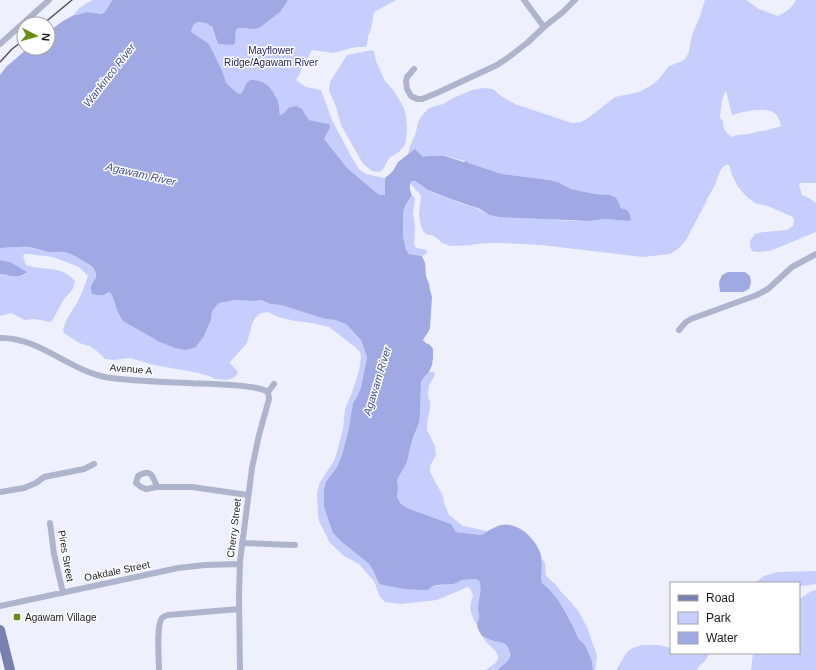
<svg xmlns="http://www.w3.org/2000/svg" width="816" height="670" viewBox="0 0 816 670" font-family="Helvetica,sans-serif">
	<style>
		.green { fill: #c5cefd; fill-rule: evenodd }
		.water { fill: #9faae4 }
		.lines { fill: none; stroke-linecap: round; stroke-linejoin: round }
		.minor { stroke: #aeb4ce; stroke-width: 6 }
		.primary { stroke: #7780af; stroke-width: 10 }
		.rail { stroke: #51525a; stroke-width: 1.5 }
		.poi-dot { fill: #6a8d16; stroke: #fff; stroke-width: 1.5 }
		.labels { text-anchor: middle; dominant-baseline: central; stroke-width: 3; stroke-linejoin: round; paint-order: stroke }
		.park-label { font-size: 10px; fill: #1e1f61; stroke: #fff }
		.street-label { font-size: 10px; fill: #18191f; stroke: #fff }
		.poi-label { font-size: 10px; fill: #18191f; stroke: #fff; text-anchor: start }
		.water-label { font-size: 11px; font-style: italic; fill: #454d94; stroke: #fff }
	</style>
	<rect width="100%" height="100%" fill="#eef1fd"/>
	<path class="green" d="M93,0h19l-7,12 -4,2 -14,-2 -10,3h-3c5,-8 11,-11 19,-15z
		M287,0h109l-22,12 -3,17 -3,7 -1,9 -2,2h-9l-23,6 -21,-3 -16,30 10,7 15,3 11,30 20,38 7,11 7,5 19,4v17h-6c-11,-8 -22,-16 -32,-26 -8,-8 -16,-21 -23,-30l5,-15 -20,-4 -7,-11 -14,-1 -4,5 -4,2 -2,-4 1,-8 -44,-1 -44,-70 1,-7c17,-9 21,4 25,17l19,-4v-8l2,-2 9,1z
		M705,0h41l13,9 19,7c8,-4 14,-8 18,-16h20v183h-15l-2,2 3,10 7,3 7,5v29l-46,19 -14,1 -4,-1 -2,-5v-5l5,-7 8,-2 24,-2 6,-4 1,-6 -1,-3 -23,-10 -15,-4 -8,-6 -9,-10 -6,-12 -3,-10c-3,0 -4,0 -6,2 -4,4 -5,10 -7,15 -2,7 -8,13 -10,20l-20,38 -8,9 -8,5 -27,3 -102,-12 -38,-2h-13l-14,1 -4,1 -21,1 -9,-3 -3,-3 -5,-4 -8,-2 -3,-3 -3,-8 -1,-9 2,-18 -3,-4 -8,-9 2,-2c6,0 10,6 16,9 19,11 42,13 61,25l82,6h18l16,-2 23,2 3,-1 -1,-6 -3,-4 -6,-2 -3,-7 -8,-6 -15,-1 -24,-5 -13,-7 -8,-2 -48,-6 -33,-11 -3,-2 -22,-5 -20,1 -3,-1 -13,-2 2,-8 5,-11 4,-15 5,-7 5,-5 14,-4 10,-6 19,-8 11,-2 10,1 8,7 14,8 57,19 9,-1 7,-4 27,-21 24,-5 11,-6 8,-6 11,-14 11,-4 5,-3 4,-7 3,-17 7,-16zM726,91l6,24c11,-3 39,-11 46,2 1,2 2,6 3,9 -10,4 -22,5 -33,8 -5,1 -11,0 -16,3 -7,-5 -9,-8 -9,-16l-3,-3c1,-9 1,-19 6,-27z
		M372,50l2,1 2,10 9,20 9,10 10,17 2,8 1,15 -2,14 -6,7 -10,6 -5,10 -4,4 -8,-1 -9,-7 -22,-39 -5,-18 -7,-16 1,-9 17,-27z
		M412,195l3,3 -2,16 2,12 -1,18 2,4 11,2 -1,4 -4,2 -13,-2 -3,-4 -3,-14v-23l3,-9z
		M22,247c8,0 16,3 25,5 6,1 12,-2 19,0 4,1 7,4 11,6 2,1 3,1 6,2 5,3 13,9 13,16 -1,4 -4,9 -5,12l15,7 4,-3 4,7 6,19 76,29 8,-11 7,-16v-5l2,-5 5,-6 4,-2h4l8,-2 19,1 8,-1 9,4 11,1 19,6 25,8 10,1 11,4 15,16 6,17 -6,30 -3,8 -5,8 -5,29 -6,23 -5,12 -4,5 10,71 26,21 5,8 3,9 51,9 5,-4 21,-2 8,-4 14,-1 3,2 2,4v3l-1,3 -2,20 2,5 -3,9c-6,-11 -9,-17 -4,-29l-2,-6 -3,-3 -31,13 -36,4 -16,-2 -5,-5 -6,-16 -8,-9 -7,-8 -15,-8 -15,-14 -2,-5 -8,-16 -1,-6 -1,-22 3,-11 14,-21 2,-6 7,-26 2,-20 6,-14 8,-24 2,-14 -1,-5 -5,-5 -26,-20 -17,-4 -17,-2 -17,-4 -10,-5 -7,1 -6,5 -3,6 -5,19 -17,19v1l7,8 1,2 -3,4 -8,3 -12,-1 -6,-3 -10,-3 -45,-8 -24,-7 -16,2 -9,-1 -7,-7 -8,-6 -11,-3 -15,-10 -1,-2c2,-11 8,-19 14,-28 4,-9 8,-17 11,-27l-9,-9 -26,-10 -24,-3h-5l-1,2 3,9c5,1 10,3 15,3 16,2 23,1 34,13l-2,8 -9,10 -12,22 -2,1 -15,-3 -10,1 -14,-7 -11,3v-42c11,1 16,5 26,0l-16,-12 -10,-2v-12z
		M429,372h6l-1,5 -5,8 -1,10 2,8v5l-3,16v6l8,16 1,9 -6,11v6l13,24 1,7 5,12 14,11 24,5 -5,4 -26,-3 -5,-8 -44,-16 -6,-4 -4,-7 1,-9 -1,-8 10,-18 4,-18 4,-9 5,-22 1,-31 3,-5z
		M542,559l3,4 1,13 10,9 6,8 9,9 8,10 8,15 6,18 2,4 2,8 -2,13h-2l-1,-9 -7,-16 -7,-7 -5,-12 -24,-37 -7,-6 -1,-12z
		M816,571v13l-15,2 -2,2v-5h-44l9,-7 13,-4z
		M816,590v80h-65l2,-17h46v-54l11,-7z
		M482,636c4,1 7,4 12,5 3,1 9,1 12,3 10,9 1,21 -9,25 -3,1 -9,1 -13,1 4,-1 6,-3 9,-5 11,-8 2,-15 -5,-21 -2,-2 -4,-5 -6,-8z
		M643,645h16l12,3v5h38c-2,10 -9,9 -12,17h-81c11,-14 6,-21 27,-25z"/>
	<path class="water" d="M112,0h176l-8,12 -21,16 -4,1 -17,-1 -2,2 -1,13 -2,2 -15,-1 -6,-17 -6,-4 -8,-1 -5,3 -2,7 18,12 14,29 3,10 12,11 4,-1 4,-9 4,-4c13,0 20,5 25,16 1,2 3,4 3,6 2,5 0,8 2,13l4,-2 4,-5 8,-2 6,3 7,11 20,4 1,2c-1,5 -4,8 -6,13l23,29 32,27h6v-17l8,-7 5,-9 17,-13 8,8 6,-1h15l20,6 2,-1 3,2 33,11 48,6 8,2 13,7 24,5 15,1 6,3 2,3 3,7 6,2 3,4 1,6 -3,1 -23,-2 -16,2 -90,-4 -10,-2 -9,-6 -35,-12 -17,-7 -13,-9h-3c-4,5 -2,9 0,14l-6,9 -3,9v23l3,14 3,4 13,2 3,7 1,13 3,8 1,6 2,7 -2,31c-1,4 -5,8 -7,12l3,3 4,2 3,4v9l-1,7 -3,7 -5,5 -3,5 -1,31 -1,9 -8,22 -4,18 -10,18 1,8 -1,9 4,7 6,4 44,16 5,8 26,3c5,-4 13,-8 19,-10 18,-3 35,14 40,30 2,9 -1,18 1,28l7,6 9,11 15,26 5,12 7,7 7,16 1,9h-96c6,-5 17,-11 12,-20 -1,-3 -2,-6 -6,-7 -3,-1 -6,-1 -9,-2 -5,-1 -8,-4 -12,-5 -2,-3 -5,-8 -5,-12 0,-2 2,-4 2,-6 1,-3 -1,-6 -1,-9 0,-10 5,-20 1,-28l-3,-2 -14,1 -8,4 -17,1 -4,1 -5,4h-5l-19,-1 -20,-4 -4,-1 -3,-4 -3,-8 -5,-8 -26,-21 -10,-10 -9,-26v-17l2,-8 11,-15 5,-12 6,-23 5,-29 5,-8 3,-8 6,-30 -6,-17 -15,-16 -11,-4 -10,-1 -25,-8 -19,-6 -11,-1 -9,-4 -8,1 -19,-1 -8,2h-4l-4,2 -5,6 -2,5v5l-7,16 -8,11 -10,3 -11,-2 -15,-6 -37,-21c-7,-8 -7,-20 -13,-29 -7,4 -9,4 -18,2 0,-2 -1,-4 -1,-6 0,-5 6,-9 5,-14 -2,-9 -11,-12 -18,-16 -5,-2 -7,-5 -14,-6 -5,-1 -10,1 -15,0 -9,-1 -18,-6 -27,-5 -8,0 -15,1 -22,1v-173l6,-8 22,-19h20v-16l15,-11 11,-6h3l10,-3 14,2 4,-2z
		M0,260l10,2 17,10c-9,8 -16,3 -27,2z
		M728,272h17l5,4 1,7 -2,6 -6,3h-23l-1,-10 3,-7z"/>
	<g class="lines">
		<path class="minor" d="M524,0l20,27
			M0,44l49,-44
			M414,69l-7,8 -1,4 1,8 4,7 6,3h5l15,-6 60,-28 12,-8 18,-14 17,-16 19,-15 12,-12
			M679,330l7,-8 5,-3 66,-24 11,-6 24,-22 24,-13
			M0,338c41,-1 71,35 111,40 25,3 50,4 76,5 15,1 71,1 81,9
			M268,392l6,-8
			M157,487c-4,-11 -6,-19 -19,-11l-2,7 5,4 5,2 11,-2h35l56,8
			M0,492l24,-4 12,-5 8,-6 40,-8 10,-5
			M50,523l4,31 9,39
			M242,543l53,2
			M0,606l178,-38 27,-3 35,-1
			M159,670c0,-10 -3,-45 3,-52 2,-2 4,-2 6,-3l71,-6
			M240,670l-1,-75 1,-34 12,-93 7,-33 10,-36 -1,-7"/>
		<path class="primary" d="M0,630l10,40"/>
		<path class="rail" d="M43,24l29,-24
			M0,62l12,-13 12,-9"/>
	</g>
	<rect class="poi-dot" x="13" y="613" width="8" height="8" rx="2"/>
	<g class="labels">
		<g class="park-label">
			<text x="271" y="50">Mayflower<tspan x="271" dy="12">Ridge/Agawam River</tspan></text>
		</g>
		<g class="street-label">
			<text transform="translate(131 369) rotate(5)">Avenue A</text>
			<text transform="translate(234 528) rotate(-83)">Cherry Street</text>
			<text transform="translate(66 556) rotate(80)">Pires Street</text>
			<text transform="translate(117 571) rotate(-12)">Oakdale Street</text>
		</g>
		<g class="poi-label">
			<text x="25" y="617">Agawam Village</text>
		</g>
		<g class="water-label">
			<text transform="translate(109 75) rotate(-52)">Wankinco River</text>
			<text transform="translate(141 174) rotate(13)">Agawam River</text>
			<text transform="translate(377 381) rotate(-73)">Agawam River</text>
		</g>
	</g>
	<rect x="670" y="582" width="130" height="72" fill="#ffffff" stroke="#a3a3a5"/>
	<rect x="678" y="595" width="20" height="6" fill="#7780af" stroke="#a3a3a5"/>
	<text x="706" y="602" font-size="12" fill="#18191f">Road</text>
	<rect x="678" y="612" width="20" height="12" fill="#c5cefd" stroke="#a3a3a5"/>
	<text x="706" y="622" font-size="12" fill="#18191f">Park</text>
	<rect x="678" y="632" width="20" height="12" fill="#9faae4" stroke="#a3a3a5"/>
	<text x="706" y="642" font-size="12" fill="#18191f">Water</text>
	<g transform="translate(36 36) rotate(96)"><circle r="19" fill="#ffffff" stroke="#a3a3a5"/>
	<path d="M0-3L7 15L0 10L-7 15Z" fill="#6a8d16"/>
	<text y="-6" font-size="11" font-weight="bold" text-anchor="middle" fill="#18191f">N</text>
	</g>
</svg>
